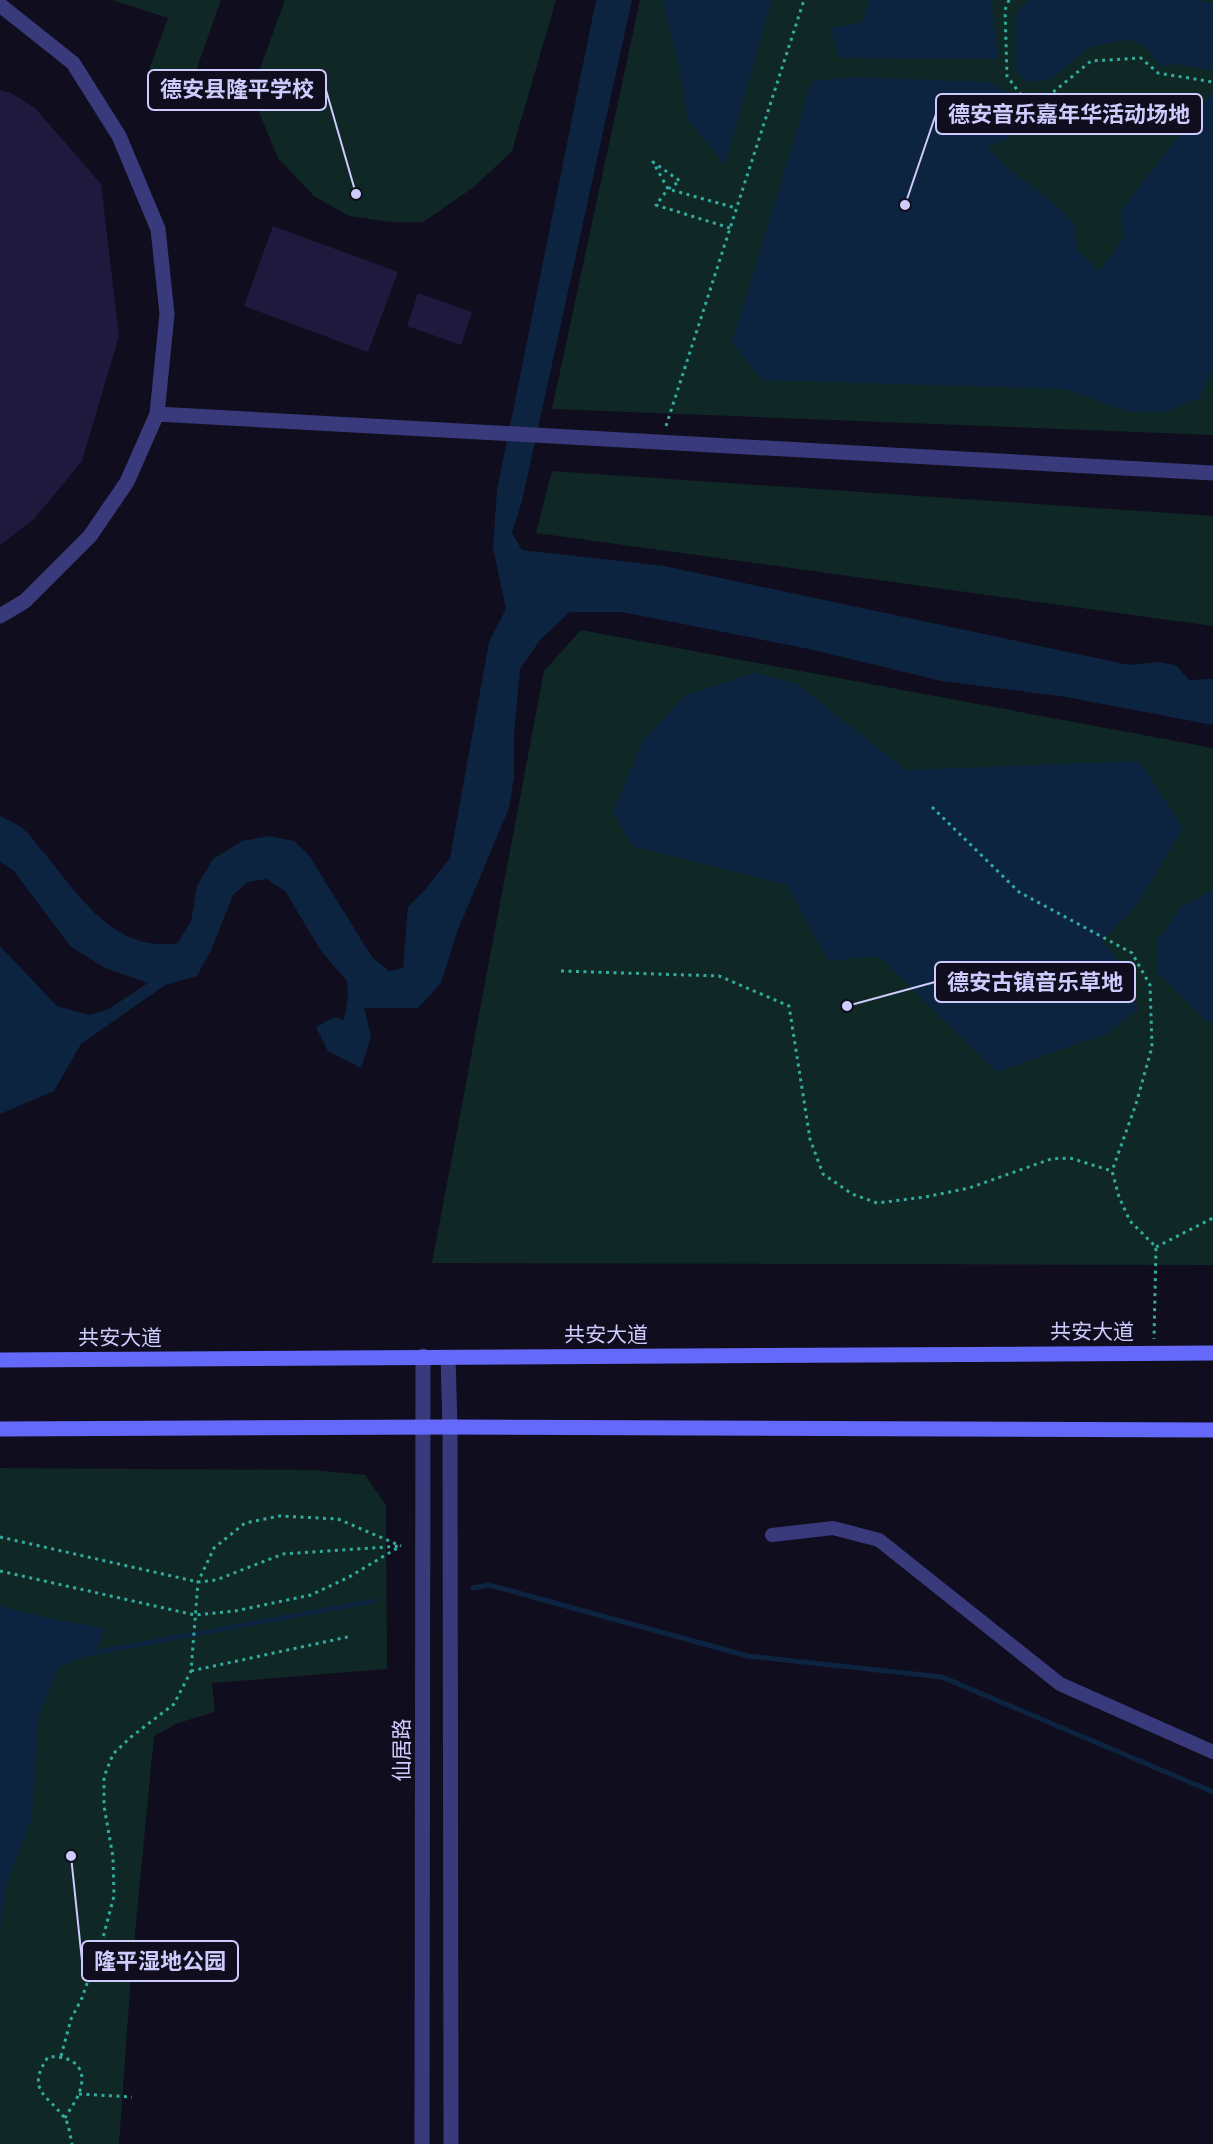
<svg xmlns="http://www.w3.org/2000/svg" width="1213" height="2144" viewBox="0 0 1213 2144" font-family="'DM Sans','Noto Sans SC',sans-serif">
	<style>
		.green { fill: #102825 }
		.water { fill: #0d2441 }
		.lines { fill: none; stroke-linecap: round; stroke-linejoin: round }
		.stream { stroke: #0d2441; stroke-width: 5 }
		.building { fill: #1f193e }
		.path { stroke: #31ac9e; stroke-width: 3; stroke-dasharray: 3 4.5; stroke-linecap: butt }
		.minor { stroke: #393a7c; stroke-width: 14 }
		.tertiary { stroke: #393a7c; stroke-width: 15 }
		.secondary { stroke: #6569fa; stroke-width: 15 }
		.labels { text-anchor: middle; dominant-baseline: central; stroke-width: 4.5; stroke-linejoin: round; paint-order: stroke }
		.street-label { font-size: 21px; fill: #cecbfd; stroke: #0f0d1e }
		.leader { fill: none; stroke: #cecbfd; stroke-width: 2 }
		.callout-dot { fill: #cecbfd; stroke: #0f0d1e; stroke-width: 2 }
		.callout { fill: #0f0d1e; stroke: #cecbfd; stroke-width: 2 }
		.callout-label { font-size: 22px; text-anchor: middle; font-weight: bold; fill: #cecbfd }
	</style>
	<rect width="100%" height="100%" fill="#0f0d1e"/>
	<path class="green" d="M112,0h109l-30,85 -42,-15 19,-52z
		M285,0h271l-44,151 -38,36 -51,35h-32l-42,-6 -35,-20 -36,-38 -27,-65z
		M640,0h573v435l-661,-26z
		M552,471l661,45v110l-677,-93z
		M581,630l632,118v517l-781,-2 112,-592z
		M0,1468l313,2 52,5 21,30 1,164 -175,14 3,29 -37,11 -24,13 -23,239 -12,169h-119z"/>
	<path class="water" d="M596,0h36l-110,501 -10,32 10,17 142,16 465,99 28,-3 19,3 13,15 24,-1v46l-147,-28 -125,-16 -127,-31 -192,-38h-52l-30,28 -20,29 -6,65v43l-5,31 -52,124 -16,51 -23,25h-54l7,29 -10,31 -33,-17 -12,-24 18,-10 10,3 4,-23 -1,-16 -26,-30 -36,-60 -18,-12 -19,3 -15,13 -22,55 -14,26 -32,9 -84,59 -27,47 -54,23v-168l57,60 32,9 20,-6 39,-26 -43,-15 -35,-22 -57,-76 -13,-8v-46c8,4 18,8 24,14 8,6 14,17 21,24 35,43 70,99 133,89l13,-22 6,-35 16,-27 29,-18 27,-5 25,5 14,13 64,103 17,14 14,-3 5,-61 16,-16 26,-33 39,-216 17,-33 -13,-61 4,-58z
		M662,0h110l-47,165 -37,-45 -9,-52z
		M870,0h121l7,59 -158,-1 -10,-30 32,-5z
		M1028,0h171l14,4v66l-37,-6 -17,2 -12,-18 -19,-9 -40,9 -38,32 -23,2 -12,-12v-55z
		M852,77l138,5 17,11 7,22 -7,24 -20,7 16,18 48,37 24,23 2,25 22,23 25,-35 -4,-25 93,-121v279l-14,28 -32,14h-38l-64,-23 -303,-9 -30,-37 80,-262z
		M754,673l43,11 109,86 233,-9 44,67 -46,77 -36,36 14,15 24,53 -33,25 -110,38 -117,-116 -51,5 -41,-76 -155,-39 -19,-34 31,-73 42,-44z
		M1213,890v133l-8,-3 -48,-48v-31l24,-34z
		M0,1606l52,13 53,9 -8,21 -38,19 -20,46 -7,104 -25,64 -7,47z"/>
	<g class="lines">
		<path class="stream" d="M473,1588l16,-3 259,71 194,21 271,115
			M81,1655l293,-54"/>
	</g>
	<path class="building" d="M0,90l11,3 24,15 66,76 18,152 -37,125 -48,58 -34,26z
		M273,226l125,46 -30,80 -124,-46z
		M418,293l54,19 -11,33 -54,-19z"/>
	<g class="lines">
		<path class="path" d="M1009,0l-4,10 2,66 14,19 25,3 45,-37 50,-3 17,15 55,9
			M730,228l-74,-23 12,-16 -15,-27 27,19 -12,8 68,19
			M666,426l138,-426
			M932,807l87,85 113,61 18,32 2,62 -16,57 -24,67
			M561,971l158,5 70,30 21,133 13,35 29,20 25,9 48,-6 44,-9 82,-29 19,-1 42,13 7,26 11,24 26,26 -2,92
			M1156,1247l57,-29
			M0,1537l198,45 18,-2 67,-26 117,-8
			M0,1571l195,44 40,-4 76,-16 38,-18 50,-30
			M191,1671l161,-35
			M61,2056l10,-37 11,-21 22,-64 10,-38 -1,-39 -9,-51v-29l9,-23 18,-17 43,-33 17,-33 7,-89 16,-34 31,-25 35,-7 58,3 63,27
			M79,2094l53,3
			M65,2118c4,-8 11,-16 14,-25 10,-26 -7,-38 -31,-36 -22,33 -2,37 16,60 5,6 6,19 8,27"/>
		<path class="minor" d="M772,1535l61,-7 46,12 181,144 153,68"/>
		<path class="tertiary" d="M0,5l73,58 46,73 39,93 9,85 -10,100 -30,68 -37,54 -65,65 -25,15
			M157,414l1056,59
			M448,1357l2,70 1,717
			M422,2144l1,-788"/>
		<path class="secondary" d="M0,1360l1213,-7
			M0,1429l450,-2 763,3"/>
	</g>
	<g class="labels">
		<g class="street-label">
			<text x="1092" y="1332">共安大道</text>
			<text x="606" y="1335">共安大道</text>
			<text x="120" y="1338">共安大道</text>
			<text transform="translate(402 1750) rotate(-90)">仙居路</text>
		</g>
	</g>
	<path class="leader" d="M356 194L326 90M905 205L936 114M847 1006L935 982M71 1856L82 1961"/>
	<g class="callout-dot">
		<circle cx="356" cy="194" r="6"/>
		<circle cx="905" cy="205" r="6"/>
		<circle cx="847" cy="1006" r="6"/>
		<circle cx="71" cy="1856" r="6"/>
	</g>
	<g class="callout">
		<rect x="148" y="70" width="178" height="40" rx="6"/>
		<rect x="936" y="94" width="266" height="40" rx="6"/>
		<rect x="935" y="962" width="200" height="40" rx="6"/>
		<rect x="82" y="1941" width="156" height="40" rx="6"/>
	</g>
	<g class="callout-label">
		<text x="237" y="97">德安县隆平学校</text>
		<text x="1069" y="122">德安音乐嘉年华活动场地</text>
		<text x="1035" y="990">德安古镇音乐草地</text>
		<text x="160" y="1969">隆平湿地公园</text>
	</g>
</svg>
